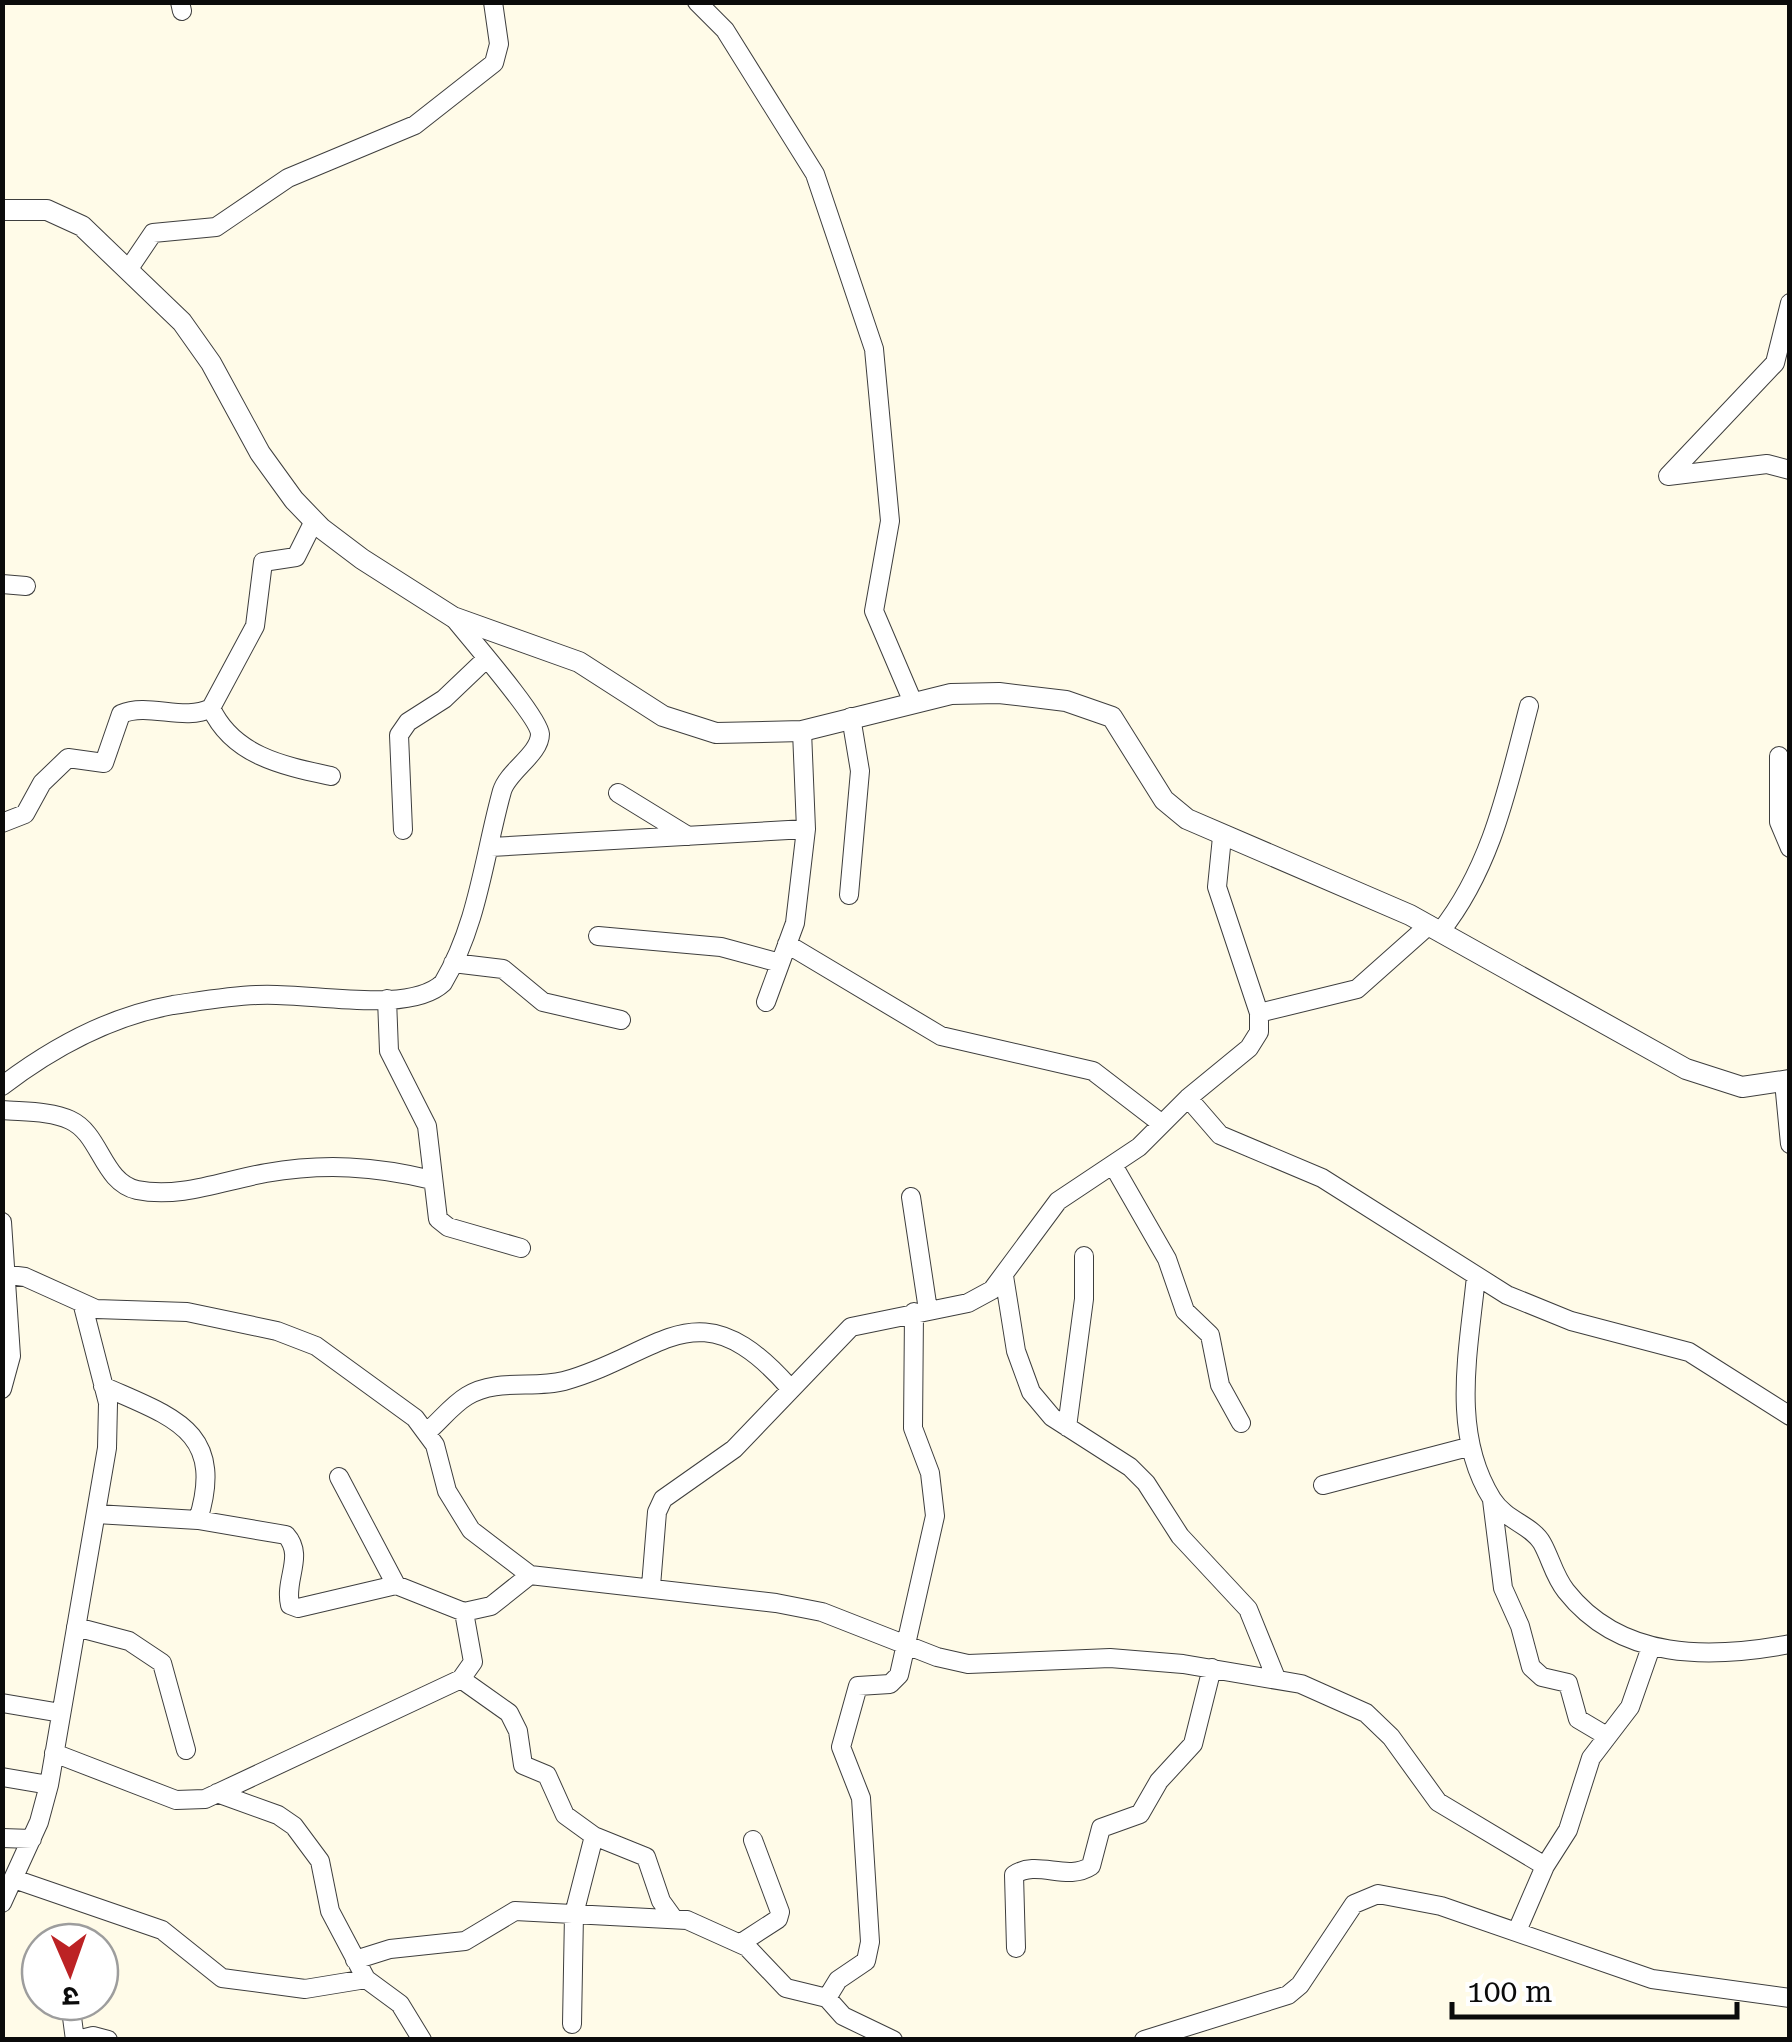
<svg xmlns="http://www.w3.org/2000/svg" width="1792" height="2042" viewBox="0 0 1792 2042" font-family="'Roboto Serif','Noto Sans Devanagari',serif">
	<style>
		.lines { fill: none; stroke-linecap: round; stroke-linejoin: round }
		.minor-casing { stroke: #3e3e3e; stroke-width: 20 }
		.tertiary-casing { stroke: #3e3e3e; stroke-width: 22 }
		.minor { stroke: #fff; stroke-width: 18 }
		.tertiary { stroke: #fff; stroke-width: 20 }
	</style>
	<rect width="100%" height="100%" fill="#fffbe8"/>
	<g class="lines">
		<g class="minor-casing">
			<path id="minor" d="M180,2l2,9
				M697,2l28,28 90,144 59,175 16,172 -16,90 38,89
				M128,270l25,-37 63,-6 72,-49 127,-53 79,-62 5,-19 -6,-42
				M1790,303l-15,60 -107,113 99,-12 23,6
				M2,584l24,2
				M211,708c22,48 73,58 120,68
				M1779,756v66l11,26
				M618,793l70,43
				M2,823l23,-9 17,-31 26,-25 36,5 17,-49c28,-12 63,8 90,-6l44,-82 8,-64 33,-5 18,-36
				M403,830l-4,-95 9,-13 36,-23 42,-40
				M491,847l315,-18
				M849,895l11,-124 -9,-54
				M1440,932c52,-65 68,-146 89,-226
				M598,936l123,11 59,16
				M787,944l154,92 152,35 69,53
				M453,963l50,6 40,33 78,18
				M387,999l2,52 38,75 11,93 10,8 73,21
				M766,1002l29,-79 11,-94 -4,-98
				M1259,1013l98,-24 72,-64
				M1784,1082l6,62
				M2,1086c50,-38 109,-70 171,-81 28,-4 56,-9 84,-10 48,-4 151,21 186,-12 35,-59 41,-127 59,-192 6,-20 38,-37 38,-57 -1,-17 -72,-98 -87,-117
				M1188,1098l32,37 102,43 185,117 64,26 118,31 101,64
				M2,1110c22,2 49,1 68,10 31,14 32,62 67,70 43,9 88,-10 129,-17 58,-10 109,-7 166,7
				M1113,1165l54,94 18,52 25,24 10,50 21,38
				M911,1197l17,113
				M2,1222l9,134 -9,33
				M2,1274l23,3 71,32 91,3 90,19 39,15 99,72 20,27 12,46 24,39 59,45 246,28 46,9 115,45 31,7 142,-6 73,6 118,20 65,29 25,24 47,65 107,64
				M1004,1276l12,75 15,41 21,25 78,50 16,16 34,53 68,73 28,69
				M1476,1276c-7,74 -26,156 16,223 14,22 40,26 50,44 9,16 12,33 24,48 55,70 144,68 224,53
				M103,1386c69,31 123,44 95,134
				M1067,1427l17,-128v-43
				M427,1432c13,-11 25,-27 40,-36 29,-18 66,-7 97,-15 98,-27 133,-98 225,6
				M339,1477l57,108
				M1323,1485l145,-38
				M1492,1500l11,88 17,38 11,41 11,10 26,6 10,36 27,16
				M96,1514l102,6 88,15c19,21 -2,44 4,70l8,3 98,-23 68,27 27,-6 39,-31
				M651,1586l6,-74 6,-13 71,-50 117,-122 117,-24 24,-13 66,-89 81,-54 49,-49 61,-50 10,-16v-19l-42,-126 5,-50
				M76,1627l53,14 33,22 24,87
				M461,1679l48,34 9,18 5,34 24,10 18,40 29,21 52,21 15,44 13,18
				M2,1703l59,10
				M54,1753l122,47 29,-1 256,-120 12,-17 -9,-50
				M2,1777l47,8
				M217,1793l61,22 16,11 26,35 10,50 36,68 34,25 22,36
				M2,1838l30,1
				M14,1879l148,51 60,48 83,11 61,-10
				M2,1903l37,-81 10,-37 58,-337 1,-45 -25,-97
				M1517,1931l28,-65 23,-36 23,-72 39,-51 21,-60
				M741,1943l37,-24 2,-7 -27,-72
				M1016,1948l-2,-73c23,-16 53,7 77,-9l10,-38 39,-14 19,-33 34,-37 19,-76
				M355,1960l35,-11 75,-8 50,-30 172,9 60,27 39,41 41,10
				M70,2002l5,38
				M572,2024l2,-110 20,-78
				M77,2040l16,-4 15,4
				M893,2040l-50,-24 -16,-18 11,-18 28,-19 4,-19 -9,-144 -20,-51 17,-61 32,-2 9,-9 36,-159 -5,-43 -17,-45 1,-116
				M1144,2040l144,-45 12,-10 54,-81 24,-10 63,12 211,73 138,19"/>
		</g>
		<g class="tertiary-casing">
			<path id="tertiary" d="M2,210h45l35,16 100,96 29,41 49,90 34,47 27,28 41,31 91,58 126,45 84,54 53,17 86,-2 149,-37 48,-1 67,8 46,16 52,83 23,19 223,96 276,154 56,18 48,-7"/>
		</g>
		<use href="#minor" class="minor"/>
		<use href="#tertiary" class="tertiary"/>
	</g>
	<rect width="1792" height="2042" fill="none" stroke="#0b0b0b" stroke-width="10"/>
	<g transform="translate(70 1972) rotate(178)"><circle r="48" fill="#ffffff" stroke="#9d9d9d" stroke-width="2.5"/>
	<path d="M0-8L18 38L0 25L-18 38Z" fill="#bc2224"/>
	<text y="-15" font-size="28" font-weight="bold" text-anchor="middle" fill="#0b0b0b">उ</text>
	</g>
	<path d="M1452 2002v15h285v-15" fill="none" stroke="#0b0b0b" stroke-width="5"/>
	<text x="1467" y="2002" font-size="30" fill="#0b0b0b" stroke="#ffffff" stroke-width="8" paint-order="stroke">100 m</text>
</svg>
